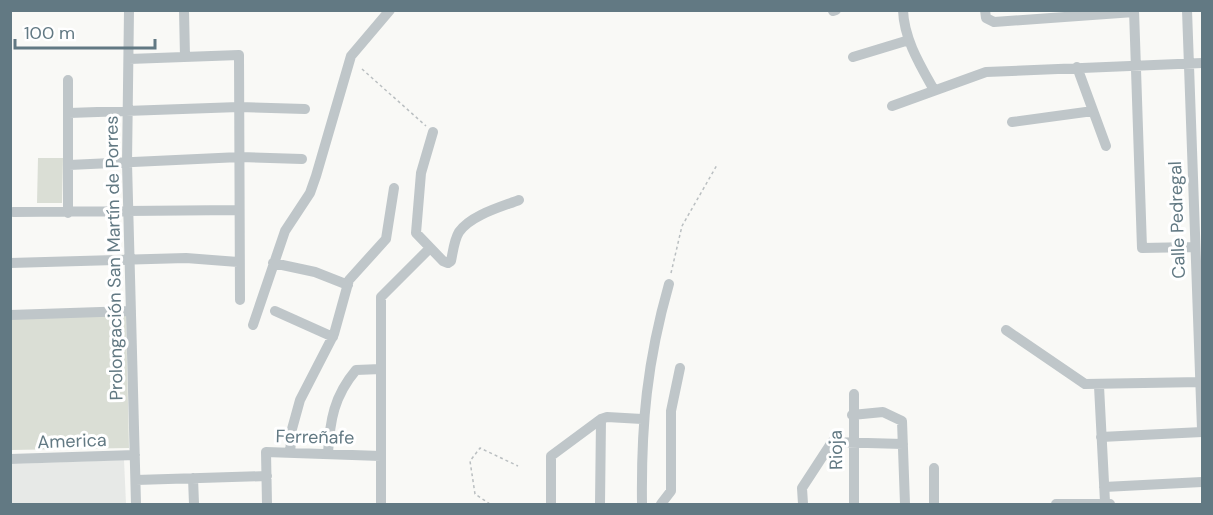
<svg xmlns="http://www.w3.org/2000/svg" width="1213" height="515" viewBox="0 0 1213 515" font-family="'DM Sans',sans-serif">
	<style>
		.built { fill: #e7e9e7 }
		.green { fill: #daded5 }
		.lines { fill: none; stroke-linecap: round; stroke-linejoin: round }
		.path { stroke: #babfc1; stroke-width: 1.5; stroke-dasharray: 3 3; stroke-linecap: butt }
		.street { stroke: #bfc6c9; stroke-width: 10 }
		.labels { text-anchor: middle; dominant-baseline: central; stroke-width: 6; stroke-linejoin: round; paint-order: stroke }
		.street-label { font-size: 18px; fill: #627983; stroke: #fff }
	</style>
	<rect width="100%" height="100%" fill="#f9f9f6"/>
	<path class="built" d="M124,460l2,44h-115l-1,-40z"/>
	<path class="green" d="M38,158h25l-1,45h-25z
		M10,316h116l3,132 -118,2z"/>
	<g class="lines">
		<path class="path" d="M362,69l64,57
			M671,273l11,-47 35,-61
			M490,504l-15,-10 -5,-33 10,-13 38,18"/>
		<path class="street" d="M129,10l-2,153 9,341
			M184,10l1,47
			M903,10c1,29 17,55 31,80
			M985,10l1,8 8,4 140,-10
			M1134,10l8,238 52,-1
			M1187,10l15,419
			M833,11l3,-1
			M853,57l56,-17
			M129,59l110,-4 1,245
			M1077,67l29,79
			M892,106l94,-34 216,-9
			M69,113l170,-6 66,2
			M1012,122l81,-11
			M433,132l-12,41 -5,60 27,28 5,2 3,-2c2,-9 3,-21 8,-29 12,-17 42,-25 60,-32
			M69,165l171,-8 62,2
			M13,212l226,-2
			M68,213v-133
			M10,263l176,-5 52,4
			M273,263l42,9 33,13
			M275,311l58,26
			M10,315l121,-4
			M253,325l32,-94 25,-38 6,-17 35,-120 39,-46
			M1006,330l79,54 117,-2
			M1099,386l6,116
			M854,394v110
			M852,415l31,-3 19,9 3,83
			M1101,437l101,-5
			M290,453l2,-24 8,-29 34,-66 15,-54 37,-41 8,-51
			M328,453c2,-33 6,-57 28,-83l25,-1
			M10,459l125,-4
			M193,478l1,26
			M136,480l131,-4
			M1104,487l98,-5
			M267,504l-1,-52 115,4
			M381,504v-207l48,-48
			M551,504v-48l50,-37 6,-2 35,2
			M600,504l1,-85
			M642,504c-1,-80 5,-143 27,-220
			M661,504l10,-13v-80l9,-43
			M803,504l-1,-16 30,-46 71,2
			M934,504v-36
			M1056,504h54"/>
	</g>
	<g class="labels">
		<g class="street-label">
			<text transform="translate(1177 220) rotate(-92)">Calle Pedregal</text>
			<text transform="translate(114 258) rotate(-91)">Prolongación San Martín de Porres</text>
			<text transform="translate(315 437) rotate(1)">Ferreñafe</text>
			<text transform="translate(72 441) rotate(-2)">America</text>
			<text transform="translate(836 450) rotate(-91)">Rioja</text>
		</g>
	</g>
	<rect width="1213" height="515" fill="none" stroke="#627983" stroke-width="24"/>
	<path d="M15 39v9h140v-9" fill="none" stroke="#627983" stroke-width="3"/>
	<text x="24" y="39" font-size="18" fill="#627983" stroke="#ffffff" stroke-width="4.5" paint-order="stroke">100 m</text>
</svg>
